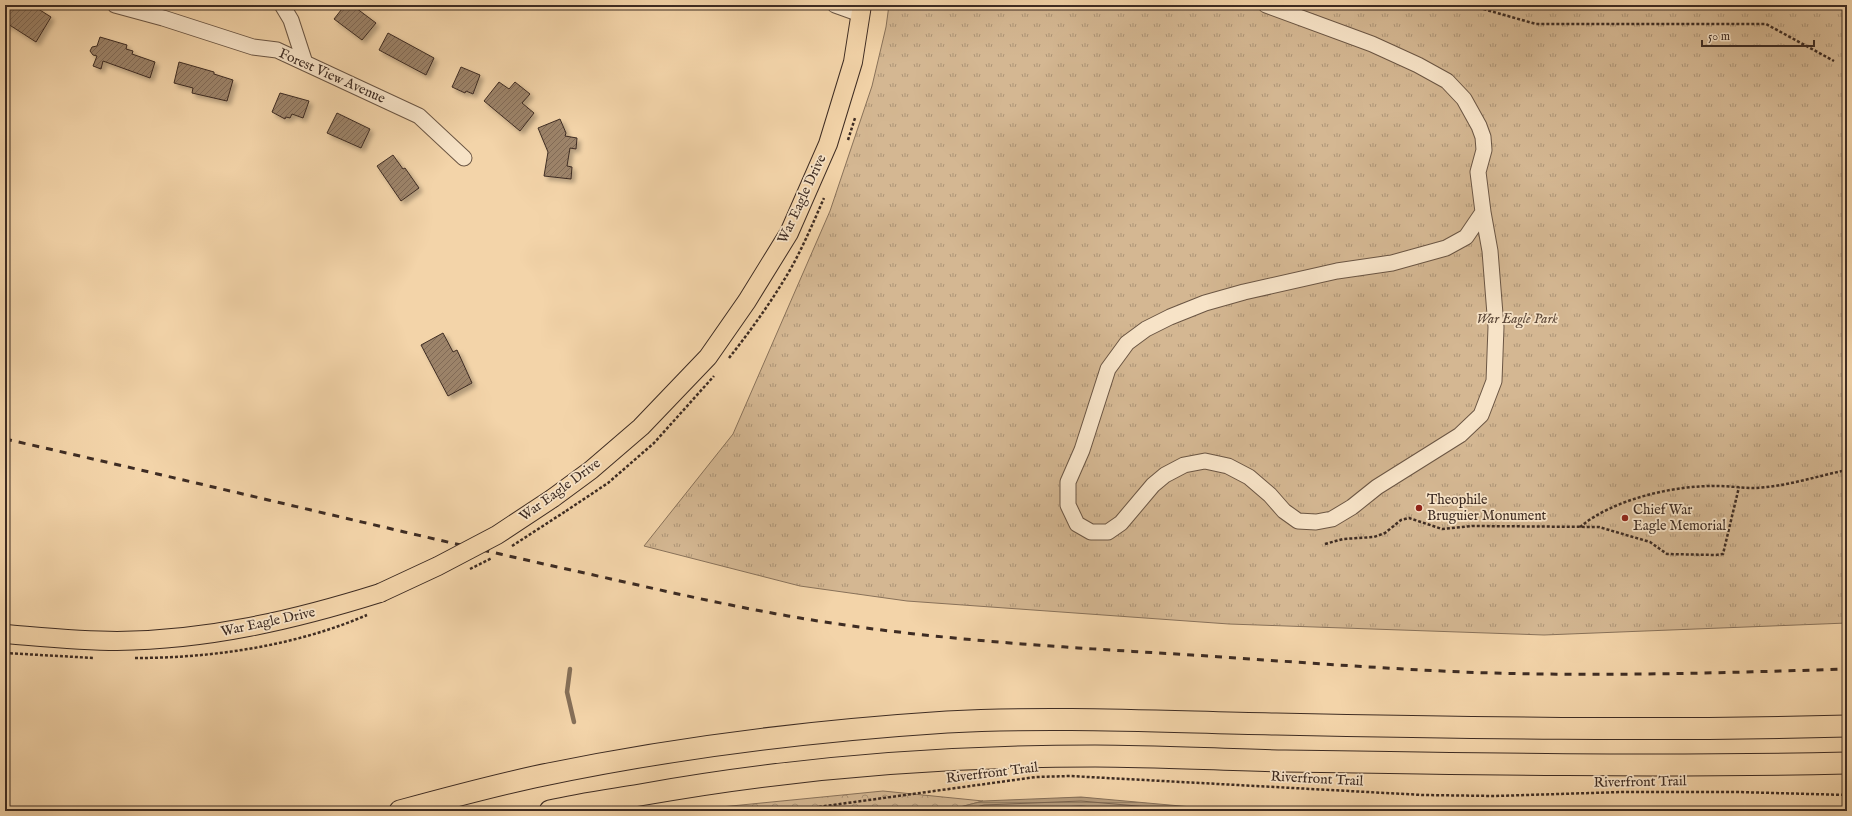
<svg xmlns="http://www.w3.org/2000/svg" width="1852" height="816" viewBox="0 0 1852 816" font-family="'IM FELL English',serif">
	<style>
		.forest { fill: url(#forest-crowns); stroke: #89725a }
		.park { fill: url(#park-tufts); stroke: #89725a }
		.water { fill: url(#water-rules); stroke: #856f58 }
		.lines { fill: none; stroke-linecap: round; stroke-linejoin: round }
		.shore { stroke: #7a644f; stroke-width: 1 }
		.stream { stroke: #856f58; stroke-width: 4.5 }
		.building { fill: url(#building-hatch); stroke: #3e2c23; filter: url(#shadow) }
		.minor-casing { stroke: #6b5644; stroke-width: 17 }
		.major-casing { stroke: #3e2c23; stroke-width: 20 }
		.highway-casing { stroke: #3e2c23; stroke-width: 23 }
		.path { stroke: #3e2c23; stroke-width: 2.5; stroke-dasharray: 3 2; stroke-linecap: butt }
		.minor { stroke: #f7e3c7; stroke-width: 15 }
		.major { stroke: #f3d4a9; stroke-width: 18 }
		.highway { stroke: #f3d4a9; stroke-width: 21 }
		.rail { stroke: #3e2c23; stroke-width: 3; stroke-dasharray: 7 7; stroke-linecap: butt }
		.major-bridge-casing { stroke: #3e2c23; stroke-width: 20; stroke-linecap: butt }
		.path-bridge { stroke: #3e2c23; stroke-width: 2.5; stroke-dasharray: 3 2; stroke-linecap: butt }
		.major-bridge { stroke: #f3d4a9; stroke-width: 18 }
		.poi-dot { fill: #8f2418; stroke: #f7e3c7; stroke-width: 1.5 }
		.labels { text-anchor: middle; dominant-baseline: central; stroke-width: 3.5; stroke-linejoin: round; paint-order: stroke }
		.street-label { font-size: 14px; fill: #3e2c23; stroke: #f7e3c7 }
		.park-label { font-size: 14px; font-style: italic; fill: #5c4839; stroke: #f7e3c7 }
		.poi-label { font-size: 14px; fill: #3e2c23; stroke: #f7e3c7; text-anchor: start }
	</style>
	<defs>
		<pattern id="forest-crowns" width="20" height="18" patternUnits="userSpaceOnUse"><rect width="20" height="18" fill="#d4b792"/><path d="M2 6a3 3 0 1 1 6 0M12 15a3 3 0 1 1 6 0" fill="none" stroke="#ad9577"/></pattern>
		<pattern id="park-tufts" width="24" height="20" patternUnits="userSpaceOnUse"><rect width="24" height="20" fill="#d4b792"/><path d="M3 7l-1-3M5 7V3M7 7l1-3M15 17l-1-3M17 17v-4M19 17l1-3" fill="none" stroke="#ad9577"/></pattern>
		<pattern id="water-rules" width="6" height="5" patternUnits="userSpaceOnUse"><rect width="6" height="5" fill="#b59b7b"/><path d="M0 2.5h6" fill="none" stroke="#957f64"/></pattern>
		<pattern id="building-hatch" width="6" height="6" patternUnits="userSpaceOnUse"><rect width="6" height="6" fill="#9c8369"/><path d="M-1 1l2-2M0 6l6-6M5 7l2-2" fill="none" stroke="#816b56"/></pattern>
		<filter id="shadow"><feDropShadow dx="3.5" dy="3.5" stdDeviation="2" flood-color="#0004"/></filter>
	</defs>
	<rect width="100%" height="100%" fill="#f3d4a9"/>
	<filter id="stains"><feTurbulence type="fractalNoise" baseFrequency=".005" numOctaves="4"/><feColorMatrix values="0 0 0 0 .2 0 0 0 0 .09 0 0 0 0 .02 0 0 0 .5 -.17"/></filter>
	<radialGradient id="worn" r=".72"><stop offset=".6" stop-color="#630" stop-opacity="0"/><stop offset="1" stop-color="#630" stop-opacity=".3"/></radialGradient>
	<path class="forest" d="M883,791l100,10 -38,10h-223l-1,-4z"/>
	<path class="park" d="M889,5h958v618l-303,12 -315,-11 -322,-23 -107,-15 -156,-40 89,-112 97,-223 42,-125 14,-59z"/>
	<path class="water" d="M1081,797l155,14h-291l38,-10z"/>
	<g class="lines">
		<path class="shore" d="M961,811l23,-6 97,-4 112,10
			M981,811l100,-5 58,5"/>
		<path class="stream" d="M570,669l-3,23 7,30"/>
	</g>
	<path class="building" d="M5,5h14l4,3 2,-3h7l19,12 -15,25 -28,-18 -3,5z
		M345,5h7l24,18 -14,17 -28,-21z
		M388,33l46,25 -8,17 -47,-25z
		M100,37l27,8 -1,4 7,2 -1,3 23,8 -5,16 -47,-17 -2,8 -8,-3 4,-10 -4,-1 -3,-4 2,-4 5,-1z
		M179,62l35,10v2l19,6 -6,21 -35,-8 1,-5 -19,-5z
		M461,67l19,8 -7,19 -7,-3 -1,2 -13,-6z
		M499,82l10,7 6,-7 15,12 -8,9 12,10 -14,18 -36,-30z
		M280,93l29,8 -6,17 -11,-4 -2,4 -4,-1 -1,2 -13,-7z
		M337,113l33,16 -9,19 -34,-15z
		M560,119l6,14 -1,3 12,2 -1,11 -6,-1 -3,18 5,1 -1,12 -27,-3 4,-24 -10,-24z
		M393,155l10,14 2,-1 14,20 -18,13 -24,-35z
		M443,333l10,19 4,-2 15,33 -24,13 -27,-51z"/>
	<g class="lines">
		<g class="minor-casing">
			<path id="minor" d="M115,5l48,13 90,29 24,3 142,66 45,42
				M282,5l9,15 14,43
				M835,5l25,9
				M1266,5l106,39 46,21 29,16 17,18 15,27 4,11 1,13 -6,22 5,40
				M1483,212l7,39 6,76 -2,54 -13,34 -21,20 -83,52 -25,20 -20,12 -16,3 -18,-1 -14,-10 -14,-16 -21,-18 -21,-11 -23,-5 -21,4 -19,10 -12,10 -32,38 -13,9h-17l-14,-8 -9,-19v-23l14,-32 26,-81 19,-26 19,-14 24,-12 35,-14 39,-11 93,-21 55,-8 54,-15 20,-11z"/>
		</g>
		<g class="major-casing">
			<path id="major" d="M553,498l38,-28 50,-43 67,-70 39,-56 42,-68 39,-89 25,-82 9,-57
				M5,634c37,3 75,7 112,7 91,-1 177,-21 263,-48"/>
		</g>
		<g class="highway-casing">
			<path id="highway" d="M400,811c44,-12 89,-24 134,-34 136,-29 275,-46 413,-55 110,-6 220,0 329,2 191,4 381,7 571,2
				M550,811c29,-7 60,-11 90,-16 150,-27 303,-39 455,-39 63,0 127,4 190,5 187,3 375,6 562,2"/>
		</g>
		<path class="path" d="M1469,5l67,19h230l68,37
			M848,140l7,-22
			M729,358c22,-28 43,-57 61,-88 13,-23 23,-47 34,-72
			M566,511l42,-28 46,-40 60,-67
			M1580,527c33,-28 95,-42 138,-41 12,0 24,2 36,2 31,-1 63,-12 93,-18
			M1325,544l18,-5 31,-2 11,-4 16,-13 8,-2 33,11 31,-3 126,1 51,15 17,12 49,1 7,-1 16,-67
			M5,653l89,5
			M135,658c78,0 160,-12 232,-43
			M789,811l247,-34 34,-1 353,19 72,1 127,-4h115l110,3"/>
		<use href="#minor" class="minor"/>
		<use href="#major" class="major"/>
		<use href="#highway" class="highway"/>
		<path class="rail" d="M5,439c183,41 365,86 548,127 82,18 164,38 247,52 130,22 261,29 392,37 90,6 180,13 271,17 128,5 256,1 384,-3"/>
		<g class="major-bridge-casing">
			<path id="major-bridge" d="M380,593l58,-27 59,-31 56,-37"/>
		</g>
		<path class="path-bridge" d="M512,546l54,-35
			M470,569l22,-11"/>
		<use href="#major-bridge" class="major-bridge"/>
	</g>
	<g class="poi-dot">
		<circle cx="1419" cy="508" r="4"/>
		<circle cx="1625" cy="518" r="4"/>
	</g>
	<g class="labels">
		<g class="street-label">
			<text transform="translate(332 76) rotate(24)">Forest View Avenue</text>
			<text transform="translate(802 199) rotate(-65)">War Eagle Drive</text>
			<text transform="translate(560 490) rotate(-36)">War Eagle Drive</text>
			<text transform="translate(268 622) rotate(-12)">War Eagle Drive</text>
			<text transform="translate(992 773) rotate(-7)">Riverfront Trail</text>
			<text transform="translate(1317 779) rotate(3)">Riverfront Trail</text>
			<text transform="translate(1640 782) rotate(-1)">Riverfront Trail</text>
		</g>
		<g class="park-label">
			<text x="1517" y="319">War Eagle Park</text>
		</g>
		<g class="poi-label">
			<text x="1427" y="500">Theophile<tspan x="1427" dy="16">Bruguier Monument</tspan></text>
			<text x="1633" y="510">Chief War<tspan x="1633" dy="16">Eagle Memorial</tspan></text>
		</g>
	</g>
	<rect width="1852" height="816" fill="none" stroke="#f3d4a9" stroke-width="20"/>
	<rect x="6" y="6" width="1840" height="804" fill="none" stroke="#3e2c23" stroke-width="2"/>
	<rect x="10" y="10" width="1832" height="796" fill="none" stroke="#3e2c23"/>
	<path d="M1702 40v6h112v-6" fill="none" stroke="#3e2c23" stroke-width="2"/>
	<text x="1708" y="40" font-size="12" fill="#3e2c23" stroke="#f7e3c7" stroke-width="3" paint-order="stroke">50 m</text>
	<rect width="100%" height="100%" filter="url(#stains)"/>
	<rect width="100%" height="100%" fill="url(#worn)"/>
</svg>
